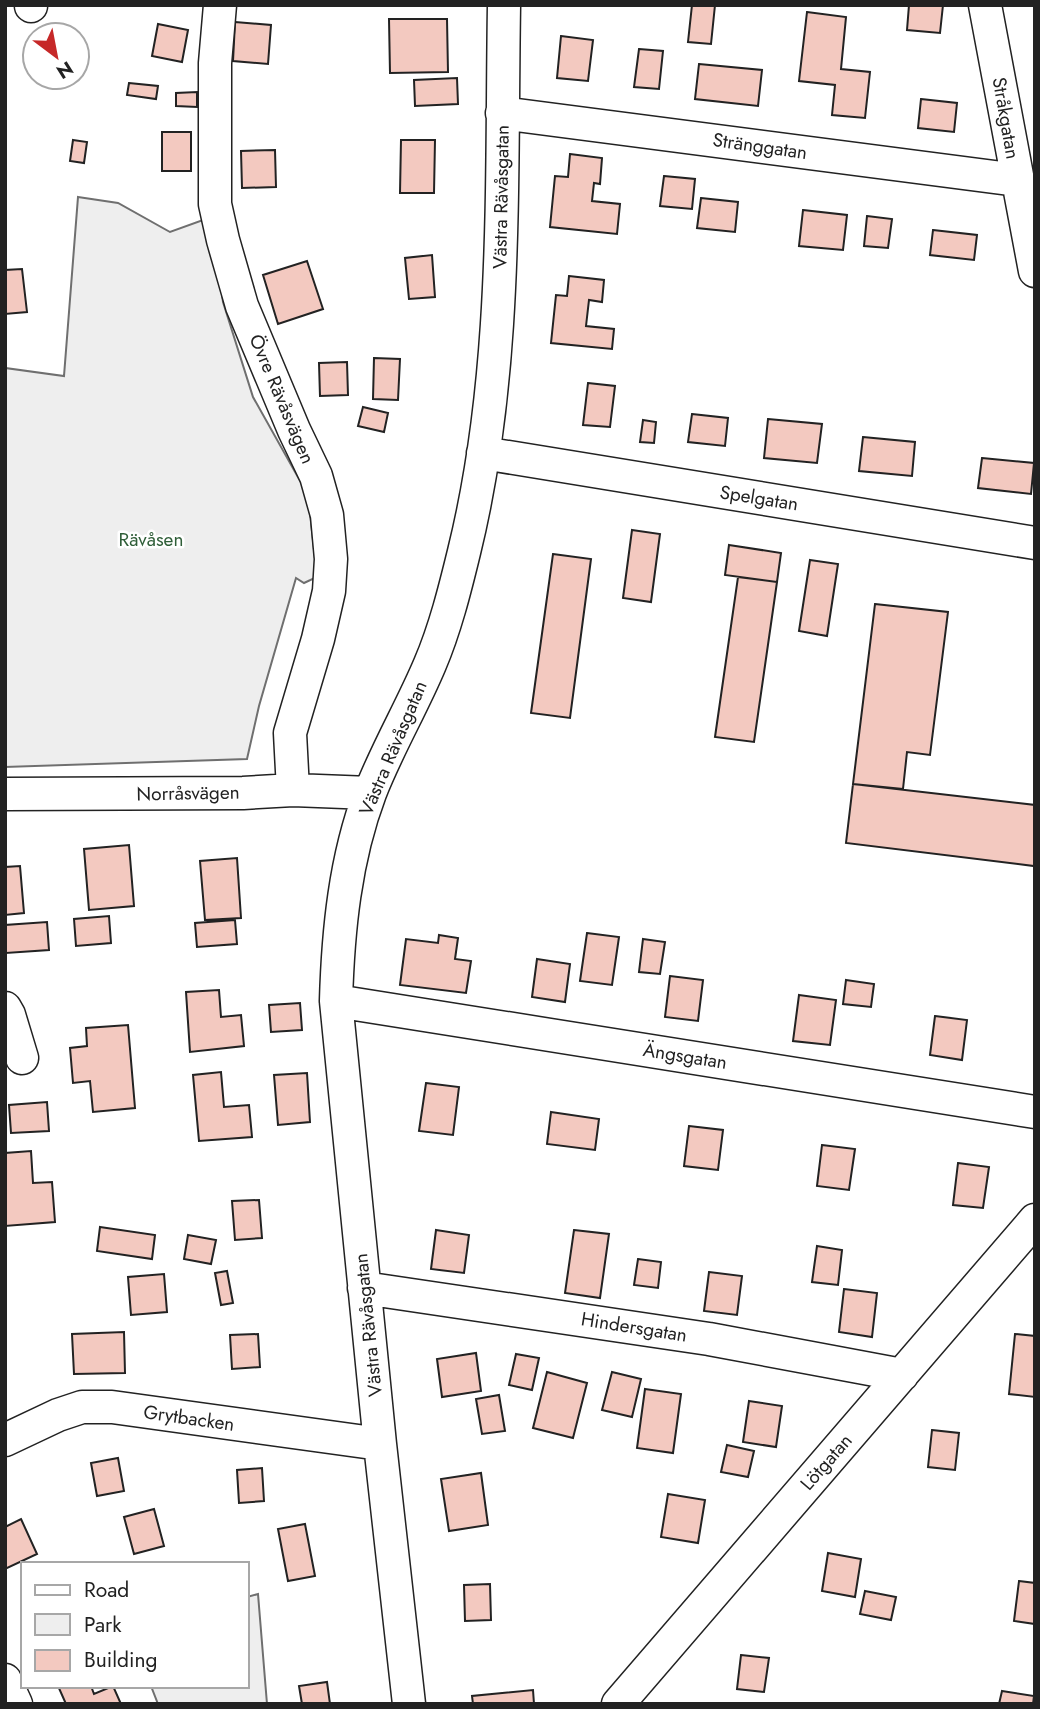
<svg xmlns="http://www.w3.org/2000/svg" width="1040" height="1709" viewBox="0 0 1040 1709" font-family="Jost,sans-serif">
	<style>
		.green { fill: #eee; stroke: #6f6f6f; stroke-width: 2 }
		.building { fill: #f3c9c0; stroke: #222; stroke-width: 2 }
		.lines { fill: none; stroke-linecap: round; stroke-linejoin: round }
		.minor-casing { stroke: #222; stroke-width: 35 }
		.minor { stroke: #fff; stroke-width: 32 }
		.labels { text-anchor: middle; dominant-baseline: central; stroke-width: 5; stroke-linejoin: round; paint-order: stroke }
		.street-label { font-size: 19px; fill: #222; stroke: #fff }
		.park-label { font-size: 19px; fill: #2f5e38; stroke: #fff }
	</style>
	<rect width="100%" height="100%" fill="#fff"/>
	<path class="green" d="M78,197l40,6 52,29 33,-12 14,35 6,47 30,95 55,98 9,82 -13,6 -8,-5 -37,128 -12,53 -242,8v-399l59,8z
		M258,1594l9,110h-109l-7,-18h96v-89z"/>
	<path class="building" d="M692,5h23l-4,39 -23,-2z
		M909,5h34l-3,28 -33,-3z
		M807,12l39,5 -5,52 29,3 -5,46 -33,-3 3,-30 -36,-4z
		M389,19h58l1,53 -58,1z
		M235,22l36,3 -3,39 -35,-3z
		M158,24l30,6 -6,32 -30,-6z
		M561,36l32,4 -5,41 -31,-3z
		M639,49l24,2 -4,38 -25,-2z
		M699,64l63,6 -4,36 -63,-7z
		M457,78l1,26 -43,2 -1,-26z
		M129,83l29,3 -2,13 -29,-4z
		M197,92v15l-21,-1v-13z
		M921,99l36,4 -3,29 -36,-4z
		M162,132h29v39h-29z
		M73,140l14,2 -3,21 -14,-2z
		M401,140h34l-1,53h-34z
		M275,150l1,37 -34,1 -1,-37z
		M570,154l32,4 -2,26 -6,-1 -2,18 28,3 -3,30 -67,-7 5,-51 13,1z
		M664,176l31,3 -3,30 -32,-3z
		M701,198l37,4 -3,30 -38,-4z
		M803,210l44,5 -4,35 -44,-4z
		M867,216l25,3 -4,29 -24,-2z
		M933,230l44,5 -3,25 -44,-5z
		M432,255l3,42 -26,2 -4,-41z
		M307,261l16,48 -45,15 -15,-49z
		M22,269l5,43 -22,2v-44z
		M569,276l35,4 -2,22 -13,-2 -3,26 28,3 -2,20 -61,-6 5,-48 11,1z
		M374,358l26,1 -2,41 -25,-1z
		M347,362l1,33 -28,1 -1,-33z
		M588,383l27,3 -5,41 -27,-2z
		M363,407l25,6 -4,19 -26,-6z
		M692,414l36,4 -3,28 -37,-4z
		M768,419l54,5 -5,39 -53,-5z
		M643,420l13,2 -2,21 -14,-1z
		M863,437l52,5 -3,34 -53,-5z
		M982,458l52,5 -3,31 -53,-6z
		M632,530l28,4 -9,68 -28,-4z
		M729,545l52,8 -4,29 -52,-7z
		M553,554l38,5 -21,159 -39,-5z
		M810,560l28,4 -11,72 -28,-5z
		M738,577l39,5 -23,160 -39,-5z
		M875,604l73,8 -18,143 -23,-3 -4,37 -50,-5z
		M853,784l182,21 -1,61 -188,-23z
		M129,845l5,61 -45,4 -5,-61z
		M237,858l4,60 -36,2 -5,-59z
		M20,866l4,47 -19,2v-48z
		M109,916l2,27 -35,3 -2,-27z
		M235,920l2,24 -40,3 -2,-24z
		M47,922l2,28 -43,3 -1,-28z
		M587,933l32,4 -7,48 -32,-4z
		M439,935l19,3 -3,21 16,2 -5,32 -66,-8 6,-46 32,4z
		M643,939l22,3 -5,32 -21,-2z
		M537,959l33,5 -5,38 -33,-5z
		M670,976l33,4 -5,41 -33,-4z
		M846,980l28,4 -3,23 -28,-3z
		M219,990l2,27 20,-2 3,31 -54,6 -4,-60z
		M799,995l37,5 -6,45 -37,-4z
		M300,1003l2,27 -31,2 -2,-27z
		M935,1016l32,4 -5,40 -32,-5z
		M128,1025l7,83 -42,4 -3,-31 -17,2 -3,-35 17,-2 -1,-18z
		M221,1072l3,35 25,-2 3,32 -53,4 -6,-66z
		M307,1073l3,49 -32,3 -4,-50z
		M426,1083l33,4 -6,48 -34,-4z
		M47,1102l2,29 -38,2 -2,-28z
		M551,1112l48,7 -4,31 -48,-6z
		M689,1126l34,4 -5,40 -34,-4z
		M822,1145l33,4 -6,41 -32,-4z
		M31,1151l2,32 19,-1 3,40 -50,4v-73z
		M958,1163l31,4 -6,41 -30,-3z
		M259,1200l3,38 -27,2 -3,-39z
		M100,1227l55,8 -3,24 -55,-8z
		M436,1230l33,5 -5,38 -33,-4z
		M574,1230l35,4 -9,64 -35,-5z
		M188,1235l28,5 -5,24 -27,-5z
		M817,1246l25,4 -4,35 -26,-3z
		M638,1259l23,3 -3,26 -24,-3z
		M227,1271l6,32 -12,2 -6,-32z
		M709,1272l33,4 -5,39 -33,-4z
		M164,1274l3,38 -36,3 -3,-38z
		M844,1289l33,4 -5,44 -33,-5z
		M124,1332l1,41 -51,1 -2,-40z
		M258,1334l2,33 -28,2 -2,-34z
		M1015,1334l20,2v61l-26,-3z
		M476,1353l5,38 -39,6 -5,-38z
		M516,1354l23,4 -7,32 -23,-5z
		M547,1372l40,11 -14,55 -40,-10z
		M612,1372l29,7 -9,38 -30,-7z
		M645,1389l36,5 -8,59 -36,-5z
		M499,1395l6,36 -23,3 -6,-35z
		M749,1401l33,5 -6,41 -33,-5z
		M932,1430l27,3 -4,37 -27,-3z
		M727,1445l27,6 -6,26 -27,-5z
		M118,1458l6,33 -27,5 -6,-33z
		M262,1468l2,33 -25,2 -2,-33z
		M481,1473l7,52 -39,6 -8,-52z
		M668,1494l37,6 -7,43 -37,-6z
		M154,1509l10,37 -30,8 -10,-37z
		M21,1519l16,35 -32,15v-42z
		M305,1524l10,52 -27,5 -10,-52z
		M828,1553l33,6 -6,38 -33,-6z
		M1019,1581l16,2v41l-21,-3z
		M490,1584l1,36 -26,1 -1,-36z
		M865,1591l31,6 -5,23 -31,-6z
		M741,1655l28,3 -5,34 -27,-3z
		M327,1682l3,22h-28l-3,-18z
		M58,1686h33l3,8 19,-8 8,18h-55z
		M533,1690l1,14h-61l-1,-8z
		M1002,1691l32,5 -1,8h-34z"/>
	<g class="lines">
		<g class="minor-casing">
			<path id="minor" d="M220,5l-5,58v141l8,36 19,66 52,124 22,46 11,39 4,44 -2,32 -11,48 -28,94 3,57
				M985,5l50,266
				M31,6v-1
				M502,113l515,67
				M483,453l552,90
				M5,794l238,-1 50,-3 77,3
				M336,1001l699,111
				M5,1008l4,7 13,43
				M364,1288l345,51 193,36
				M5,1440l53,-25 24,-8h30l268,37
				M5,1680l11,24
				M409,1704l-29,-260 -44,-443c2,-70 9,-142 34,-208 17,-44 42,-86 60,-129 15,-35 25,-75 34,-112 44,-178 37,-364 40,-547
				M618,1704l417,-484"/>
		</g>
		<use href="#minor" class="minor"/>
	</g>
	<g class="labels">
		<g class="street-label">
			<text transform="translate(1006 118) rotate(80)">Stråkgatan</text>
			<text transform="translate(760 146) rotate(8)">Stränggatan</text>
			<text transform="translate(501 197) rotate(-89)">Västra Rävåsgatan</text>
			<text transform="translate(282 399) rotate(67)">Övre Rävåsvägen</text>
			<text transform="translate(759 498) rotate(9)">Spelgatan</text>
			<text transform="translate(393 748) rotate(-67)">Västra Rävåsgatan</text>
			<text transform="translate(188 793) rotate(-1)">Norråsvägen</text>
			<text transform="translate(685 1056) rotate(9)">Ängsgatan</text>
			<text transform="translate(368 1325) rotate(-96)">Västra Rävåsgatan</text>
			<text transform="translate(634 1327) rotate(9)">Hindersgatan</text>
			<text transform="translate(189 1418) rotate(8)">Grytbacken</text>
			<text transform="translate(826 1462) rotate(-49)">Lötgatan</text>
		</g>
		<g class="park-label">
			<text x="151" y="539">Rävåsen</text>
		</g>
	</g>
	<rect width="1040" height="1709" fill="none" stroke="#222222" stroke-width="14"/>
	<rect x="21" y="1562" width="228" height="126" fill="#ffffff" stroke="#a7a7a7" stroke-width="2"/>
	<rect x="35" y="1585" width="35" height="10" fill="#ffffff" stroke="#a7a7a7" stroke-width="2"/>
	<text x="84" y="1597" font-size="21" fill="#222222">Road</text>
	<rect x="35" y="1614" width="35" height="21" fill="#eeeeee" stroke="#a7a7a7" stroke-width="2"/>
	<text x="84" y="1632" font-size="21" fill="#222222">Park</text>
	<rect x="35" y="1650" width="35" height="21" fill="#f3c9c0" stroke="#a7a7a7" stroke-width="2"/>
	<text x="84" y="1667" font-size="21" fill="#222222">Building</text>
	<g transform="translate(56 56) rotate(148)"><circle r="33" fill="#ffffff" stroke="#a7a7a7" stroke-width="2"/>
	<path d="M0-5L12 26L0 18L-12 26Z" fill="#c62828"/>
	<text y="-10" font-size="19" font-weight="bold" text-anchor="middle" fill="#222222">N</text>
	</g>
</svg>
